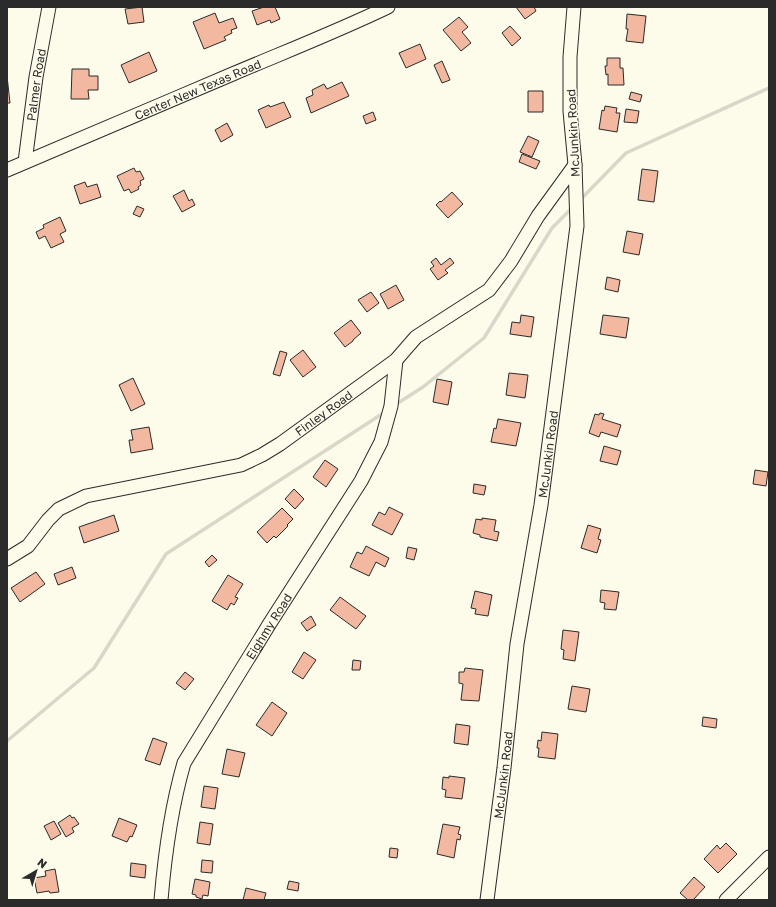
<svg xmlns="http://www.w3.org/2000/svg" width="776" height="907" viewBox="0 0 776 907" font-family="'Golos Text',sans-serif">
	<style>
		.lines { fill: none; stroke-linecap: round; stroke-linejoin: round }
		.stream { stroke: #d8d7c9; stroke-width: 3.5 }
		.building { fill: #f2b8a0; stroke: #2b2b2b }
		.minor-casing { stroke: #2b2b2b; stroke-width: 15 }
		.minor { stroke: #fdfbea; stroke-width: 13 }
		.labels { text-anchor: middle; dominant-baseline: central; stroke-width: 3; stroke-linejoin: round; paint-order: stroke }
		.street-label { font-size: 12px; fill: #2b2b2b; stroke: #fdfbea }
	</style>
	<rect width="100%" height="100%" fill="#fdfbea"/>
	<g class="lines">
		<path class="stream" d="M580,200l46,-47 143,-65
			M395,405l28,-18 61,-49 68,-110 21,-21
			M7,741l87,-73 72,-114 219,-142"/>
	</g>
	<path class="building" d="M142,7l2,15 -16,2 -3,-15z
		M264,7h11l5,12 -9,4 -1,-3 -13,5 -5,-14z
		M516,7h18l2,4 -11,8z
		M215,13l4,10 14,-5 4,10 -6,2 1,3 -8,4 2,3 -22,9 -11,-27z
		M627,14l19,2 -3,27 -17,-2 2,-12h-2z
		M459,17l9,10 -6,5 9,11 -10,8 -18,-21z
		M510,26l11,12 -9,8 -10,-13z
		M420,44l6,15 -20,9 -7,-15z
		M149,52l8,19 -28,12 -8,-18z
		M607,58h13v10h3l1,17h-16v-11l-2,1 -1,-9h2z
		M442,61l8,19 -8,3 -8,-18z
		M72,69h17v7h9v14h-10l1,9h-18z
		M7,76l3,27h-3z
		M342,82l7,14 -38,17 -5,-15 7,-3 -1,-5 12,-6 3,5z
		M528,91h15v21h-15z
		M631,92l11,3 -2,7 -11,-3z
		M284,102l7,15 -25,11 -8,-18 11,-5 1,2z
		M605,106l12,2 -1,5h4l-3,19 -18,-3 3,-19 2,1z
		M626,109l13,2 -2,12 -13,-1z
		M373,112l3,8 -10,4 -3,-8z
		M227,123l6,12 -12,7 -6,-12z
		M528,136l11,5 -7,16 -12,-5z
		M522,154l18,7 -4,8 -17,-7z
		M134,168l2,4 4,-1 4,8 -4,2 1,4 -3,2 1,2 -8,4 -2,-4 -5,2 -7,-15z
		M642,169l16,2 -4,31 -16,-2z
		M85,182l2,5 10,-3 4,13 -21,7 -6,-18z
		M184,190l5,11 3,-2 3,6 -13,7 -9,-16z
		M452,192l11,12 -15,14 -12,-13 4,-4 1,1z
		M137,206l7,3 -4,8 -7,-3z
		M60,217l6,14 -6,3 4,8 -13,6 -6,-12 -6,3 -3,-7 8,-4 -1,-3z
		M627,231l16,3 -4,21 -16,-3z
		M436,258l5,7 9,-7 4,5 -9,7 3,3 -10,7 -8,-11 4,-3 -3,-4z
		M607,277l13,3 -2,12 -13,-3z
		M396,285l8,15 -16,9 -8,-15z
		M371,292l8,11 -12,9 -9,-12z
		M521,315l13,2 -3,20 -21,-3 2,-12 8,1z
		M603,315l26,3 -3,20 -26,-4z
		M351,320l10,13 -8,7v1l-8,6 -11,-14z
		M303,350l13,17 -13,10 -13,-17z
		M280,351l7,2 -7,23 -7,-2z
		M509,373l19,2 -3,23 -19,-3z
		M133,378l12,26 -14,7 -12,-26z
		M437,379l15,3 -4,23 -15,-3z
		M600,413l4,1 -2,5 19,6 -4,12 -16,-5 -2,5 -10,-4 6,-19 4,1z
		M498,419l23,4 -5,23 -25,-4 3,-14 2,1z
		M149,427l4,22 -22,4 -2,-13h4l-2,-10z
		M604,446l17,5 -4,14 -17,-4z
		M325,460l13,9 -12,18 -13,-10z
		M755,470l13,2 -2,14 -13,-2z
		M474,484l12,2 -2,9 -11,-2z
		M294,489l10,10 -9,10 -10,-10z
		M389,507l14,7 -11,21 -20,-10 7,-13 6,3z
		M282,508l11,11 -6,6 1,1 -12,12 -2,-2 -7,7 -10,-11z
		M114,515l5,16 -35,12 -5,-16z
		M482,518l14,2 -2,11 5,1 -2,9 -17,-4v-2l-7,-2 3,-14 6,1z
		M588,525l13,4 -3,10 3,1 -4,13 -16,-5z
		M366,546l23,12 -4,9 -9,-5 -7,14 -19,-9 7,-15 5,2z
		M408,547l9,2 -3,11 -8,-2z
		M212,555l5,5 -8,7 -4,-5z
		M72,567l4,11 -18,7 -4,-11z
		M36,572l9,12 -25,18 -9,-14z
		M228,575l15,9 -8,13 3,1 -4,7 -3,-2 -4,7 -15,-9z
		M601,590l18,2 -3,18 -12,-1 1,-6 -5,-1z
		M475,591l17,4 -4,21 -13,-2 1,-5 -5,-1z
		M340,597l26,19 -10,13 -26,-19z
		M311,616l5,9 -9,6 -6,-8z
		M563,630l16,2 -4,29 -12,-2 1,-9 -3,-1z
		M304,652l12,8 -13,19 -11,-7z
		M353,660l8,1 -1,9h-8z
		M465,668l18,2 -4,31 -18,-1 2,-16 -4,-1v-11h5z
		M185,672l9,7 -9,11 -9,-7z
		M572,686l18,3 -4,23 -18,-3z
		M272,702l15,11 -15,23 -16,-11z
		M703,717l14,2 -1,9 -14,-2z
		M456,724l14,2 -2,19 -14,-2z
		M542,732l16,2 -3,25 -17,-2 1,-9h-2l1,-8 3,1z
		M153,738l14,5 -7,22 -15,-5z
		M227,749l18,4 -6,24 -17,-3z
		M449,776l16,2 -3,21 -17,-2 1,-7 -4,-1 1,-12 6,1z
		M204,786l14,2 -3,21 -14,-2z
		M70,815l2,3 2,-1 5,7 -7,4 2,4 -8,5 -8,-14z
		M119,818l18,7 -5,12 -2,-1 -3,6 -15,-6z
		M54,821l7,13 -10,6 -7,-14z
		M200,822l13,2 -3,21 -13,-2z
		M443,824l17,3 -2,7 3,1 -1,5 -3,-1 -3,19 -17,-4z
		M726,843l11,11 -19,19 -14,-14 13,-14 3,4z
		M390,848l8,1 -1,9 -8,-1z
		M202,860l11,1 -1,12 -11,-1z
		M131,863l15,2 -1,13 -15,-2z
		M55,869l4,23 -9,1 -1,-2 -12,2 -3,-15 12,-2 -1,-5z
		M694,877l11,10 -12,13h-5l-8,-7z
		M195,879l15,3 -2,14 -5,-1 -1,4 -6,-2v-2l-4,-1z
		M289,881l10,2 -1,8 -11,-2z
		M246,888l20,5 -2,7h-21z"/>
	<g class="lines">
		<g class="minor-casing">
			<g id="minor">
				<path id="s1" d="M25,162l11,-85 13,-70"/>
				<path id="s2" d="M7,170c77,-32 152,-65 228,-97 52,-22 103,-42 153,-66"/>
				<path id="s3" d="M7,559l21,-13 20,-26 11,-11 27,-13 155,-31 21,-10 18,-11 116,-84 20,-23 73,-47 22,-29 27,-45 37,-51"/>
				<path id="s4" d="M161,900c4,-47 10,-92 23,-137l86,-140 91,-142 20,-39 10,-36 5,-46"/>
				<path id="s5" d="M487,900l17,-132 13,-124 24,-139 36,-279 -2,-61 -5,-54v-54l4,-50"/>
				<path d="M726,900l43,-43"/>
			</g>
		</g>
		<use href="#minor" class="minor"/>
	</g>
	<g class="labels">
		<g class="street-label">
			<text stroke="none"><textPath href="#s1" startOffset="78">Palmer Road</textPath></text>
			<text stroke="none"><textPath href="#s2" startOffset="207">Center New Texas Road</textPath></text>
			<text transform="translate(573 133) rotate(-93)">McJunkin Road</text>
			<text stroke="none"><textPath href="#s3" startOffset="359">Finley Road</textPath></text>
			<text stroke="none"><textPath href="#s5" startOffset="450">McJunkin Road</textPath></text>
			<text stroke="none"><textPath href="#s4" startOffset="300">Eighmy Road</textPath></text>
			<text stroke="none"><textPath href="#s5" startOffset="126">McJunkin Road</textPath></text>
		</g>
	</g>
	<rect width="776" height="907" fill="none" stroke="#2b2b2b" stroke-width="16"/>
	<g transform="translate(36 871) rotate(38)" stroke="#fdfbea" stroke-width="3" paint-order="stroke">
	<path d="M0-3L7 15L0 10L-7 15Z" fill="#2b2b2b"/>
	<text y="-6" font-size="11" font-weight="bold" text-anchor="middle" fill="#2b2b2b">N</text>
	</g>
</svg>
